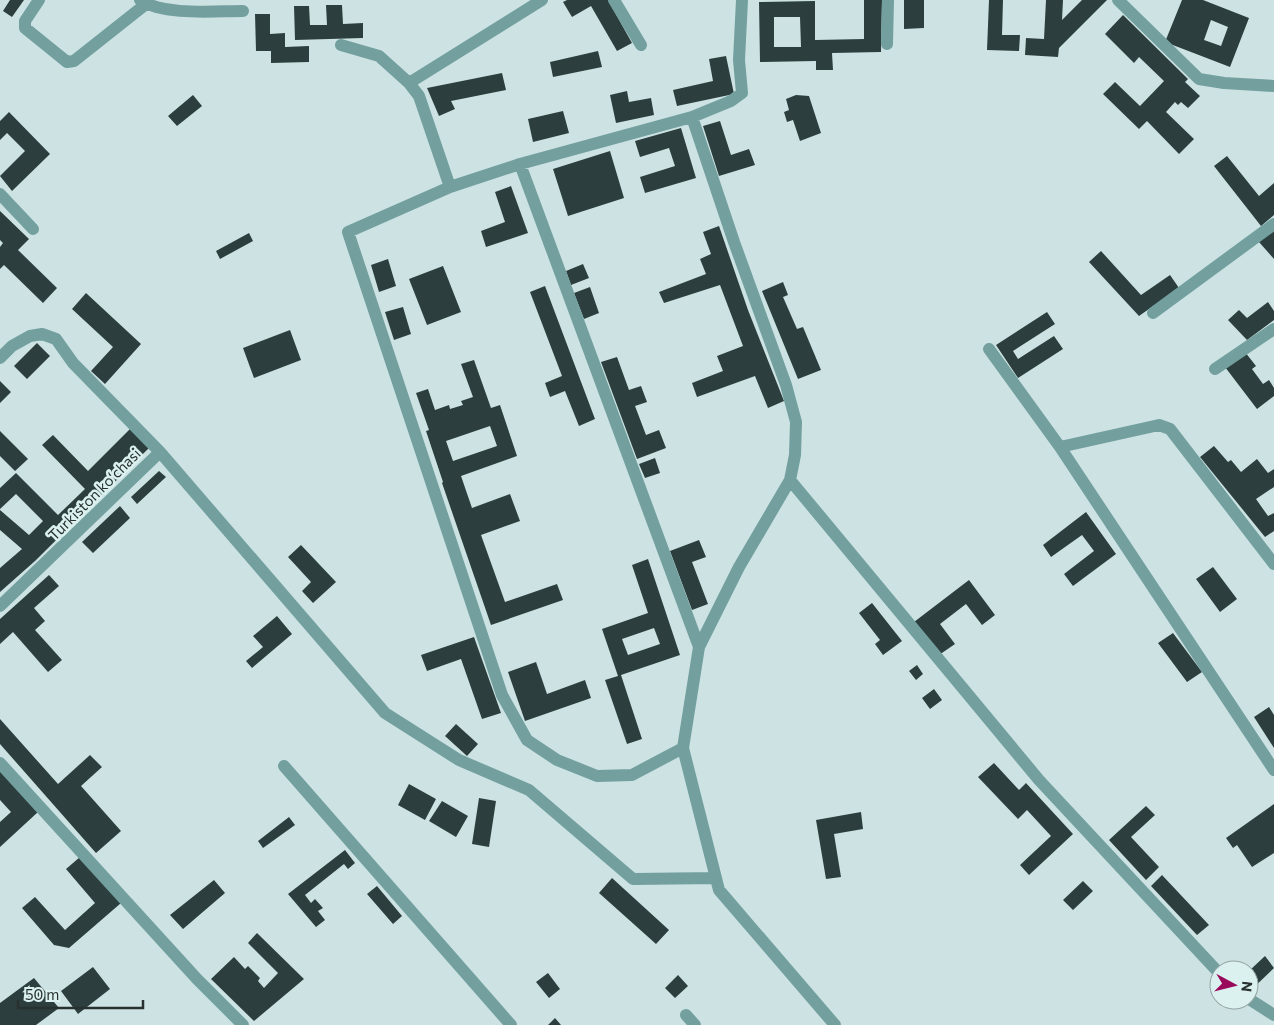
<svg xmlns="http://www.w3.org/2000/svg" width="1274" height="1025" viewBox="0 0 1274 1025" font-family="Commissioner,sans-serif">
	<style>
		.building { fill: #2c3f3e; fill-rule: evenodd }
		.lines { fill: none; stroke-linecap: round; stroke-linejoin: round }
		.minor { stroke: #73a09f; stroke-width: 12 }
		.labels { text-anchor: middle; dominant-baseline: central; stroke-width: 5; stroke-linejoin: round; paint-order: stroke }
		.street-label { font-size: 15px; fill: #283130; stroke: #daf1f0 }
	</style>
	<rect width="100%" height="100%" fill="#cde3e3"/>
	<path class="building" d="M10,0h14l-12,17 -9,-6z
		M567,0h41l24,43 -15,8 -26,-45 -19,11 -9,-15z
		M864,0h18l-1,52 -49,1 1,17h-17v-9l-56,1 -1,-60 56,-1v39l49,-1zM774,17h26l1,30h-27z
		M904,0h20v28l-20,1z
		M989,0h14l-1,35h18l-1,16 -32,-1z
		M1046,0h17l-1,20 20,-20h25l-48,48 -1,9 -33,-2 1,-17 18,1z
		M1182,0h21l46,18 -19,49 -65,-25zM1211,20l17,7 -7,19 -17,-6z
		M326,5h16l1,19 20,-1v15l-68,2 -1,-34h15l1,19h17z
		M255,14h15v20l15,-1v14l24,-1v16l-38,1v-12h-15z
		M1123,15l65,64 -3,3 15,14 -12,12 -7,-6 -3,3 -3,-3 -9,10 28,27 -15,15 -32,-33 -8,8 -36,-35 12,-12 25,24 24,-25 -25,-24 -5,6 -29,-29z
		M598,51l4,16 -49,10 -3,-15z
		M726,56l8,38 -57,12 -4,-16 40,-9 -4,-22z
		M502,73l4,17 -55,11 4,8 -16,7 -12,-28z
		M627,91l2,11 22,-4 3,17 -38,8 -6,-28z
		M193,95l9,11 -25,20 -9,-10z
		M796,95l13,1 12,37 -21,8 -7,-21 -6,2 -3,-10 5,-2 -3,-11z
		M563,111l6,22 -36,9 -5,-23z
		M9,112l41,42 -38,37 -12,-15 25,-25 -18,-18 -7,7v-19z
		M720,121l11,34 18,-6 6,16 -36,11 -16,-50z
		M681,128l15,50 -51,15 -5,-16 35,-11 -6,-18 -29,9 -5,-16z
		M610,151l14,47 -56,18 -15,-47z
		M1227,156l32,40 15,-13v32l-13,11 -47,-60z
		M511,186l17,47 -42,14 -5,-16 24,-9 -10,-30z
		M0,211l29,28 -11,11 39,38 -14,15 -39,-38 -4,4v-22l3,-4 -3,-3z
		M719,226l29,84 36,91 -16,7 -13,-32 -58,21 -5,-14 31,-12 -6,-15 26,-10 -23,-61 -56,18 -5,-11 47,-18 -6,-15 11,-5 -8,-22z
		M1274,229v30l-15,-17z
		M249,233l4,8 -33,18 -4,-8z
		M1101,251l40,44 29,-20 9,13 -40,28 -50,-54z
		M388,259l8,27 -17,6 -8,-27z
		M583,264l6,14 -18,7 -5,-14z
		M443,266l18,46 -34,13 -18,-46z
		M783,282l5,13 -5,2 14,32 6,-2 18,43 -23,9 -36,-88z
		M545,286l50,133 -16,7 -14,-35 -15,6 -5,-14 17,-7 -32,-84z
		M590,287l9,26 -15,6 -10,-26z
		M86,293l55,51 -36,40 -14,-13 22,-24 -41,-38z
		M1268,302l6,9v9l-27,20 -19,-20 11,-10 8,8z
		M403,307l8,27 -17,6 -9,-28z
		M1047,312l8,12 -42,27 5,8 36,-23 9,13 -45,29 -22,-33z
		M290,330l11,30 -47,18 -11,-30z
		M37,343l13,13 -23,23 -13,-13z
		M1245,352l11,14 -4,3 11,15 6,-4 5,8v8l-17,13 -32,-42z
		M617,357l12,33 12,-4 6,16 -12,4 11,29 13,-5 7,18 -29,11 -36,-97z
		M474,360l17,48 9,-3 17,51 -56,20 11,32 38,-14 10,27 -39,14 24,67 52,-18 6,16 -72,25 -49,-142 1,-1 -17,-51 3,-1 -13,-37 12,-4 7,21 14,-5 1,4 13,-4 -2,-4 12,-4 -12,-33zM490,426l7,20 -44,15 -7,-20z
		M0,381l11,11 -11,11z
		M130,429l19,19 -114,113 -35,31v-24l22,-19 -22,-19v-20l29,25 14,-14 -27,-27 -16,15v-21l16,-15 42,42 27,-26 -43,-44 11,-10 35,36z
		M0,431l28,28 -13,12 -15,-15z
		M1214,446l14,16 3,-2 10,12 16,-13 11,14 6,-4v18l-18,12 12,17 6,-3v18l-9,6 -65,-80z
		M655,458l5,15 -15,5 -6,-14z
		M159,471l7,6 -29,27 -6,-7z
		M120,506l10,12 -37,35 -11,-11z
		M1086,512l30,42 -43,32 -9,-12 30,-23 -12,-16 -31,22 -8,-12z
		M699,540l7,17 -14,5 16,42 -16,6 -22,-59z
		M301,545l35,37 -23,21 -11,-12 9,-9 -23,-25z
		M648,559l32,96 -59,20 21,64 -15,5 -22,-64 13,-4 -16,-47 46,-16 -16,-48zM654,628l6,16 -32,11 -6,-16z
		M1213,567l24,32 -17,13 -24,-33z
		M49,575l10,11 -25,22 11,13 -10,9 27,30 -14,12 -35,-40 -13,12v-25z
		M969,580l26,35 -13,10 -16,-21 -26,20 15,20 -16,11 -25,-33z
		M872,603l30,38 -19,14 -8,-11 5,-4 -21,-27z
		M277,616l15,18 -40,34 -6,-7 17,-14 -10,-11z
		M1173,633l29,39 -15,10 -29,-39z
		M474,637l27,76 -19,6 -21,-60 -34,12 -6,-16z
		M536,662l11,32 38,-14 6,18 -66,23 -17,-49z
		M917,665l6,9 -7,6 -7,-9z
		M934,689l8,11 -12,9 -8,-11z
		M1269,707l5,8v33l-20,-31z
		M0,719l58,65 32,-29 12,12 -21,19 40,45 -25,22 -96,-109z
		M456,724l22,20 -11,12 -22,-20z
		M994,763l25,27 7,-7 47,51 -44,41 -9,-10 31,-29 -24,-26 -9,9 -40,-42z
		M0,770l38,42 -38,35v-25l11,-10 -11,-12z
		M409,784l27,15 -11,21 -27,-15z
		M479,798l17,3 -7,46 -17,-3z
		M442,801l26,15 -12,21 -27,-16z
		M1274,804v49l-22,14 -15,-22 -4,3 -7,-10z
		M1146,806l9,9 -24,22 28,30 -13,13 -37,-40z
		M861,812l2,17 -29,5 7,43 -15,2 -10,-59z
		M289,817l6,8 -32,23 -5,-7z
		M345,850l10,13 -7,6 -4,-5 -39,31 6,8 4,-4 8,9 -5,3 7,9 -9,7 -28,-33z
		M80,857l41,46 -52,45 -15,-3 -32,-37 13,-11 30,33 30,-27 -29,-34z
		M1162,875l47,50 -12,10 -46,-49z
		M612,878l57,52 -13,14 -57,-51z
		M214,880l11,13 -42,36 -13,-14z
		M1083,881l10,10 -20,19 -10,-10z
		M377,886l25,30 -9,8 -26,-30z
		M257,933l47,46 -50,42 -43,-42 23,-22 11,12 3,-3 12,12 -2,3 6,7 14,-15 -30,-30z
		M1265,956l9,12 -25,24v-21z
		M93,967l17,22 -32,25 -17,-23z
		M548,973l12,16 -11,9 -13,-16z
		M678,975l10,11 -13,12 -10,-10z
		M34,978l25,30 -23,17h-36v-22z
		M555,1018l6,7h-13z"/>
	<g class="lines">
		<path class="minor" d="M39,0l-14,21v7l42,34 7,-1 72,-57
			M140,0c25,16 74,11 103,11
			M614,0l27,45
			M1118,0l81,79 25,4 50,3
			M887,44l1,-44
			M341,45l38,11 30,27 10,13 31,91
			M409,83l133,-83
			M692,117l-172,47 -70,23 -102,45 154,463 25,45 30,20 40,16 35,-1 51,-27 16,-101 40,-80 51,-87 5,-25 1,-33 -10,-37 -52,-143 -42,-125 39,-16 11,-8 -3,-33 3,-60
			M520,164l179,483
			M0,194l33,35
			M1153,313l121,-89
			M989,349l71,98 214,323
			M0,358l12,-12 18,-10 12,-2 14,5 17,24 87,89 -160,154
			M1215,369l59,-40
			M1060,447l99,-22 11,4 104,135
			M160,452l225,261 74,47 70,30 104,89 83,-1
			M790,480l249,300 180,193
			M683,748l36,142 116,135
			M0,763l197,216 46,46
			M284,766l227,259
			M1249,999l25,16
			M686,1015l9,10"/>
	</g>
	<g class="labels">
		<g class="street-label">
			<text transform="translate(94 494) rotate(-45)">Turkiston koʻchasi</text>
		</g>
	</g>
	<g transform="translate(1234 985) rotate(97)"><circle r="24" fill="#daf1f0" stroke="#93a4a3"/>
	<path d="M0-4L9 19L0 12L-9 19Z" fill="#9a0a5b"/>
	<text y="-8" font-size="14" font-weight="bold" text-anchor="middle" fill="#283130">N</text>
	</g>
	<path d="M18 1000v8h125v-8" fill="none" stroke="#283130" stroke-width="2.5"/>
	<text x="25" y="1000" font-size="15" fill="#283130" stroke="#daf1f0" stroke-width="4" paint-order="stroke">50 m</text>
</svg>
